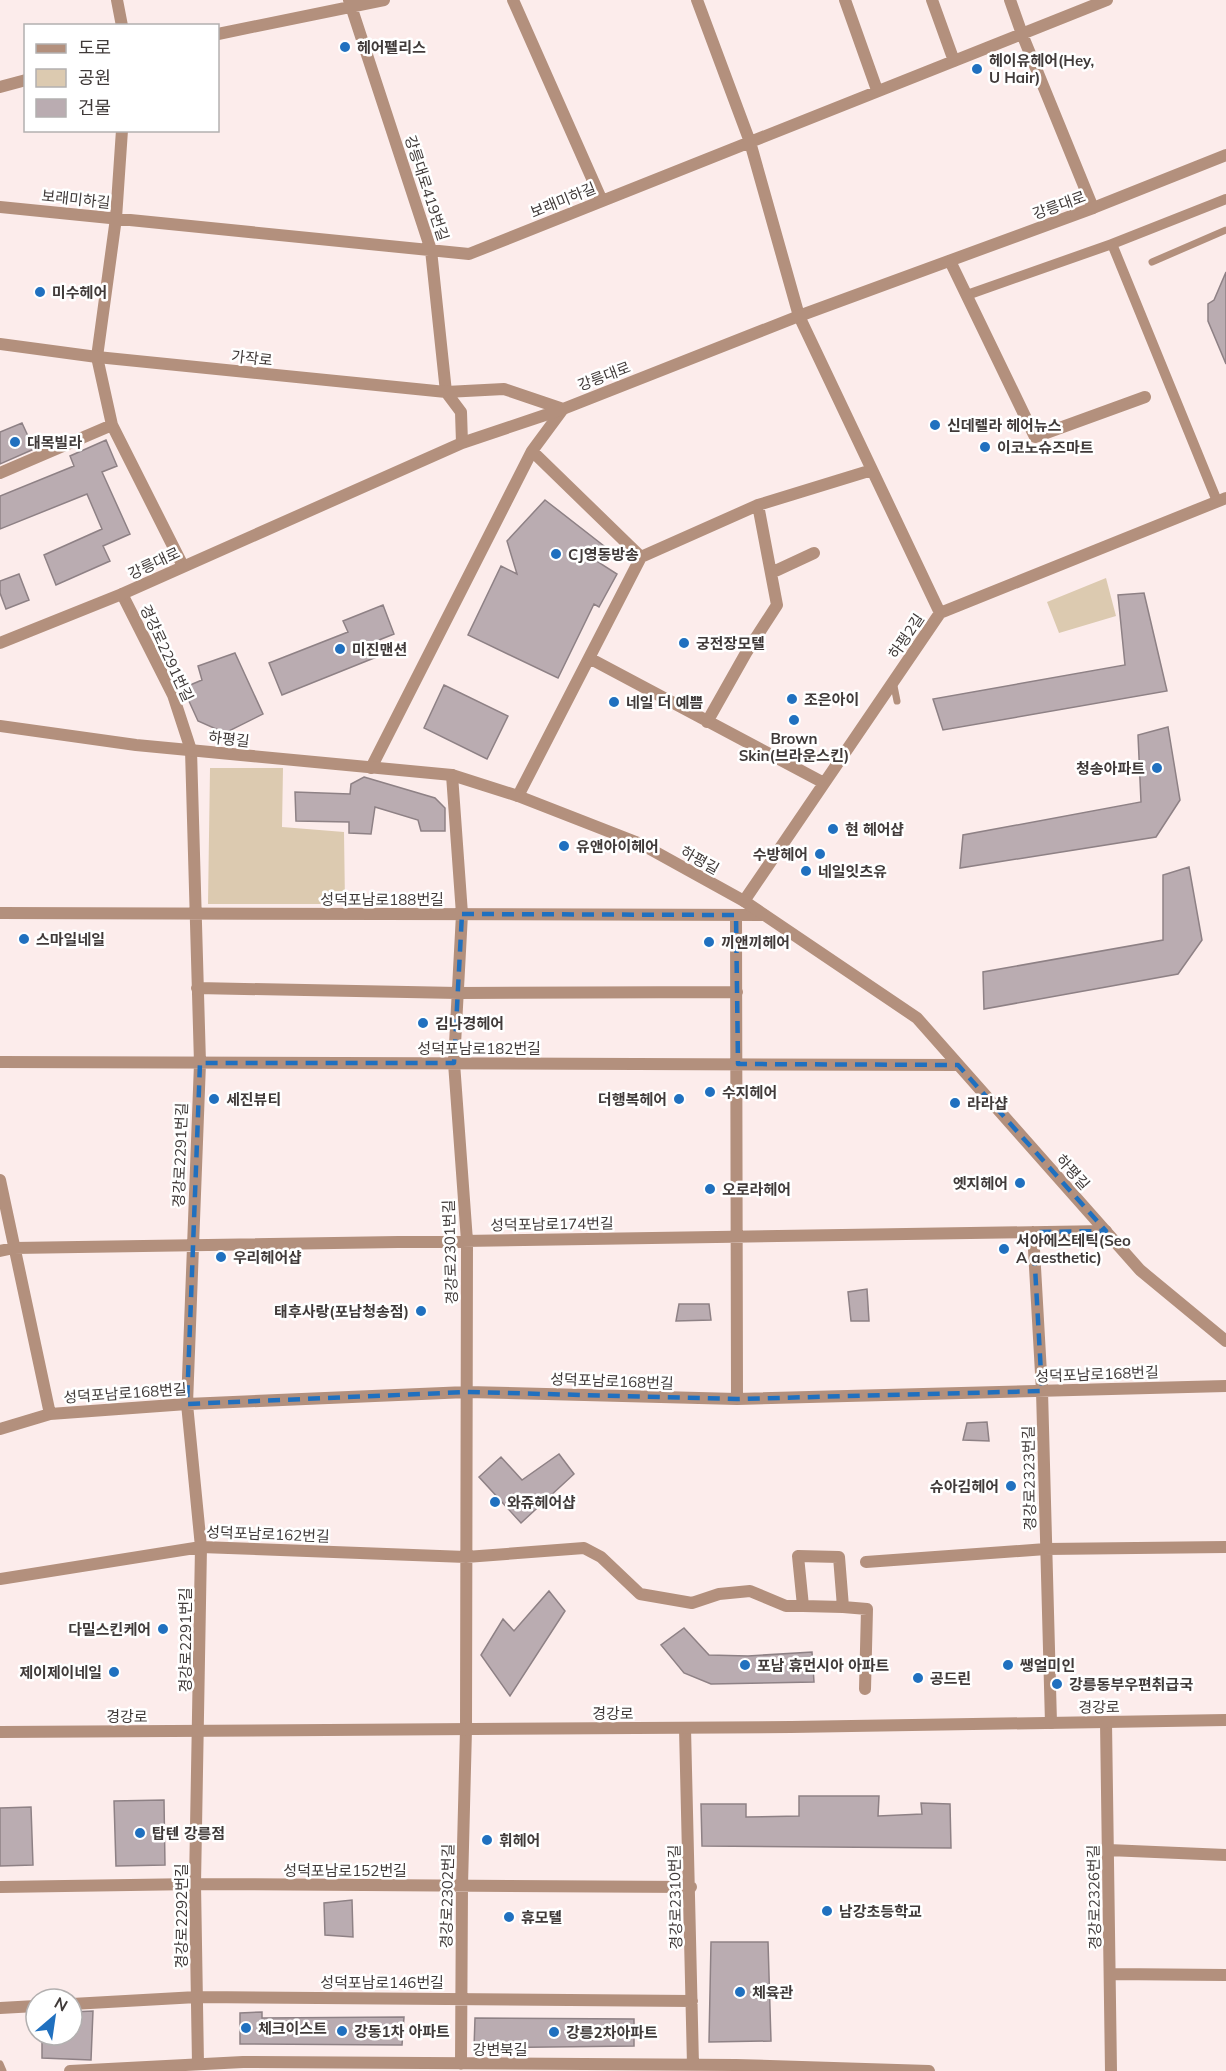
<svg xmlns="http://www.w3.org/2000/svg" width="1226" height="2071" viewBox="0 0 1226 2071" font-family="Mulish,'Noto Sans KR',sans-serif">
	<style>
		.green { fill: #dccab0 }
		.building { fill: #baacb1; stroke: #8e8185; stroke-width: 1.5 }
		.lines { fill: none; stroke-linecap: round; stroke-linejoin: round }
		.service { stroke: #b3907d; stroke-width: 7 }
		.pedestrian { stroke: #b3907d; stroke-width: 10 }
		.minor { stroke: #b3907d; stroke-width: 12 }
		.tertiary { stroke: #b3907d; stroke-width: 12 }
		.marked { fill: none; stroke: #2070bf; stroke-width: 4.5; stroke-dasharray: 12 8; stroke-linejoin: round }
		.poi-dot { fill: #2070bf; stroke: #fff; stroke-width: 2 }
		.labels { text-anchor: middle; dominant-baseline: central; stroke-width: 5; stroke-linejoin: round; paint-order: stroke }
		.poi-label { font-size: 15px; font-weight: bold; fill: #403a39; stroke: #fff; text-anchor: start }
		.street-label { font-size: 15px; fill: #403a39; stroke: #fff }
	</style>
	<rect width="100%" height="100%" fill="#fceceb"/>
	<path class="green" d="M1106,578l10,38 -57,17 -12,-31z
		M210,768h73l-1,59 62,5 1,72h-137z"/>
	<path class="building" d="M1226,272v92l-18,-43v-17l6,-4z
		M22,423l12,26 -34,15v-32z
		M106,440l11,26 -15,6 28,62 -27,12 7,15 -54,24 -12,-30 58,-26 -15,-35 -87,35v-33l74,-30 -4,-10z
		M545,500l59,46 -6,16 19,12 -18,33 -5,-3 -36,74 -90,-43 33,-69 16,8 -10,-33z
		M19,574l10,26 -23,9 -6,-16v-12z
		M1144,593l23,98 -224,39 -10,-31 192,-34 -7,-70z
		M383,605l11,29 -20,8 5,14 -97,39 -13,-32 79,-31 -5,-11z
		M235,653l28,61 -38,19 -27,-12 -15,-33 19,-8 -4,-14z
		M444,685l64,31 -21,43 -63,-31z
		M1168,727l12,73 -24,37 -196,31 3,-33 178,-33 -3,-67z
		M364,777l71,21 10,10v23h-24l-3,-11 -43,-13 -4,27 -22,-1v-11l-53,-1 -1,-29 55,2 1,-10z
		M1189,867l13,73 -24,34 -194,35 -1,-37 180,-32v-65z
		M867,1289l2,32h-18l-3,-29z
		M679,1304h30l2,16 -35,1z
		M987,1422l2,19 -26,-1 4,-17z
		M559,1454l15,20 -53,49 -42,-46 22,-20 21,23z
		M549,1591l16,20 -55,85 -29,-41 22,-36 11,12z
		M684,1628l25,27 39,1 64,-4 2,30 -103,2 -27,-11 -23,-28z
		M799,1796h80l-1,20 44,-2 -1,-11 29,1 1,44 -249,-2 -1,-42h45v13l53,-1z
		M164,1800l1,65 -49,1 -2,-65z
		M31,1807l2,58 -33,1v-58z
		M352,1900l1,37 -28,-2 -1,-32z
		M711,1942h57l3,99 -62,1z
		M93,2011l-2,49 -49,-2v-23h30v-23z
		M262,2012v6l142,-1 -2,28 -162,-1v-31z
		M475,2018l159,1v27l-160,2z"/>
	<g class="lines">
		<path class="service" d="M1152,262l74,-32
			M893,681l4,20
			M0,2064l3,7"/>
		<path class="pedestrian" d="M1112,244l105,257
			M967,295l145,-51 114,-45"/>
		<path class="minor" d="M117,0l5,26
			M349,0l82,250 15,142
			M513,0l89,201
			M697,0l53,142 49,174 141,297
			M845,0l32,90
			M932,0l22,61
			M1010,0l12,34 71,174
			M218,34l166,-34
			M0,87l26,-7
			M122,130l-6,88 -19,139 15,68 71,141
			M0,207l469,47 638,-254
			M950,261l85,176 110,-40
			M532,451l109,106
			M0,473l112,-48
			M771,573l43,-20
			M122,594l51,101 18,55 9,313 -13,341 14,143 -6,337 3,180
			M589,658l235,125
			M707,722l39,-69 31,-48 -19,-100
			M371,768l161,-317 31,-42
			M452,775l10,139 -8,149 13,178 -1,488 -4,157 -1,178
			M518,796l123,-239 117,-52 114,-35
			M744,901l196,-288 286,-115
			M0,913l764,2
			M736,915l1,484
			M197,988l261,5 279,-1
			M0,1062l958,3
			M0,1180l50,234
			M1033,1232l9,159 9,332
			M0,1251l14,-3 1092,-17
			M0,1429l50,-15 137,-10 280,-12 270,7 489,-13
			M866,1562l180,-13 180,-2
			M0,1579l201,-32 265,10 118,-9 17,9 39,37 52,9 27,-9 31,-3 36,15h17l-5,-50 41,1 4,50 24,2 -2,80
			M803,1606l40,1
			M1106,1722l5,349
			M685,1728l8,337
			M1108,1850l118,5
			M0,1887l195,-3 496,3
			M1110,1974l116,1
			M72,2004l125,-7 495,4
			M0,2008l36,-2
			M70,2071l173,-9 493,3 193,6"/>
		<path class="tertiary" d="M0,344l97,13 349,35 15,20 1,31
			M446,392l58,-3 59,20
			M0,643l122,-49 340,-151 101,-34 236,-93 294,-108 133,-53
			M0,726l136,19 316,30 66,21 123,48 103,57 173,117 223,252 86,71
			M0,1732l791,-5 435,-7"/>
	</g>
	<path class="marked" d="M462,914l274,1 2,149 220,1 148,166 -73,1 9,159 -305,8 -270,-7 -280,12 13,-341h254z"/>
	<g class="poi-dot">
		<circle cx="345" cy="47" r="6"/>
		<circle cx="977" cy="69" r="6"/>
		<circle cx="40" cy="292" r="6"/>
		<circle cx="935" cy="425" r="6"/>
		<circle cx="15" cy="442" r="6"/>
		<circle cx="985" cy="447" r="6"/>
		<circle cx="556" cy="554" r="6"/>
		<circle cx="684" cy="643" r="6"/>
		<circle cx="340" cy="649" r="6"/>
		<circle cx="792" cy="699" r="6"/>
		<circle cx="614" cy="702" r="6"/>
		<circle cx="794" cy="720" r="6"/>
		<circle cx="1157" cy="768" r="6"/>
		<circle cx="833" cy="829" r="6"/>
		<circle cx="564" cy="846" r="6"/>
		<circle cx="820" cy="854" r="6"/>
		<circle cx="806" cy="871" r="6"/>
		<circle cx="24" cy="939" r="6"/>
		<circle cx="709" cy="942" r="6"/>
		<circle cx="423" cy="1023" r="6"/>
		<circle cx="710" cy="1092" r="6"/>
		<circle cx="214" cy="1099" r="6"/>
		<circle cx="679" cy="1099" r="6"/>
		<circle cx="955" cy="1103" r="6"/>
		<circle cx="1020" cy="1183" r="6"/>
		<circle cx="710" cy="1189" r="6"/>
		<circle cx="1004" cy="1249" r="6"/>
		<circle cx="221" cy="1257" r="6"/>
		<circle cx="421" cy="1311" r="6"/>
		<circle cx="1011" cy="1486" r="6"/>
		<circle cx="495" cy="1502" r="6"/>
		<circle cx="163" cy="1629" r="6"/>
		<circle cx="745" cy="1665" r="6"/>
		<circle cx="1008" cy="1665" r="6"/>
		<circle cx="114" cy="1672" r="6"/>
		<circle cx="918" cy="1678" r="6"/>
		<circle cx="1057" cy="1684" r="6"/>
		<circle cx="140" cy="1833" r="6"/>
		<circle cx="487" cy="1840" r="6"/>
		<circle cx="827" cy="1911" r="6"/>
		<circle cx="509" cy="1917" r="6"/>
		<circle cx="740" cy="1992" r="6"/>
		<circle cx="246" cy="2028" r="6"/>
		<circle cx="342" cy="2031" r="6"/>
		<circle cx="554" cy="2032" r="6"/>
	</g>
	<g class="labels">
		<g class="poi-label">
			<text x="357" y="47">헤어펠리스</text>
			<text x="989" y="60">헤이유헤어(Hey,<tspan x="989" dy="17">U Hair)</tspan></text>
			<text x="52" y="292">미수헤어</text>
			<text x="947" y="425">신데렐라 헤어뉴스</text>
			<text x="27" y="442">대목빌라</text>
			<text x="997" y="447">이코노슈즈마트</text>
			<text x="568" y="554">CJ영동방송</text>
			<text x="696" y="643">궁전장모텔</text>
			<text x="352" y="649">미진맨션</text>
			<text x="804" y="699">조은아이</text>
			<text x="626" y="702">네일 더 예쁨</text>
			<text x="794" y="738" text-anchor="middle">Brown<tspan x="794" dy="17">Skin(브라운스킨)</tspan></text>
			<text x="1145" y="768" text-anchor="end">청송아파트</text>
			<text x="845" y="829">현 헤어샵</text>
			<text x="576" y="846">유앤아이헤어</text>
			<text x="808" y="854" text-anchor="end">수방헤어</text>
			<text x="818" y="871">네일잇츠유</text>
			<text x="36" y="939">스마일네일</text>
			<text x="721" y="942">끼앤끼헤어</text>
			<text x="435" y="1023">김나경헤어</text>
			<text x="722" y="1092">수지헤어</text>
			<text x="226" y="1099">세진뷰티</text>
			<text x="667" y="1099" text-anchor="end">더행복헤어</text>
			<text x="967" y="1103">라라샵</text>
			<text x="1008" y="1183" text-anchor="end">엣지헤어</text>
			<text x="722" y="1189">오로라헤어</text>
			<text x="1016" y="1240">서아에스테틱(Seo<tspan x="1016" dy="17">A aesthetic)</tspan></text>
			<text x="233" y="1257">우리헤어샵</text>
			<text x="409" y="1311" text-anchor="end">태후사랑(포남청송점)</text>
			<text x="999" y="1486" text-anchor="end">슈아김헤어</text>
			<text x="507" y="1502">와쥬헤어샵</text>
			<text x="151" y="1629" text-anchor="end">다밀스킨케어</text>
			<text x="757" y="1665">포남 휴먼시아 아파트</text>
			<text x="1020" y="1665">쌩얼미인</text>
			<text x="102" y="1672" text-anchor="end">제이제이네일</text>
			<text x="930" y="1678">공드린</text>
			<text x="1069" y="1684">강릉동부우편취급국</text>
			<text x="152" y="1833">탑텐 강릉점</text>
			<text x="499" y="1840">휘헤어</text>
			<text x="839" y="1911">남강초등학교</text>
			<text x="521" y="1917">휴모텔</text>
			<text x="752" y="1992">체육관</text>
			<text x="258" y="2028">체크이스트</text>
			<text x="354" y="2031">강동1차 아파트</text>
			<text x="566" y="2032">강릉2차아파트</text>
		</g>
		<g class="street-label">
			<text transform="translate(427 188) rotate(72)">강릉대로419번길</text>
			<text transform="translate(76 199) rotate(6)">보래미하길</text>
			<text transform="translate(563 200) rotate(-22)">보래미하길</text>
			<text transform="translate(1059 205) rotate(-20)">강릉대로</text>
			<text transform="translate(252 358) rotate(6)">가작로</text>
			<text transform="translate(604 376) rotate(-21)">강릉대로</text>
			<text transform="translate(154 563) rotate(-25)">강릉대로</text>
			<text transform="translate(906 636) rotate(-56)">하평2길</text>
			<text transform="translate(167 653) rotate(65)">경강로2291번길</text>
			<text transform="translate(229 739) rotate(6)">하평길</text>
			<text transform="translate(700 860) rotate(29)">하평길</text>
			<text x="382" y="899">성덕포남로188번길</text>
			<text x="479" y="1048">성덕포남로182번길</text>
			<text transform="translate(180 1155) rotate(-88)">경강로2291번길</text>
			<text transform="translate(1073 1172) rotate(48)">하평길</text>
			<text transform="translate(552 1224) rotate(-1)">성덕포남로174번길</text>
			<text transform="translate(450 1252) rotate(-92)">경강로2301번길</text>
			<text transform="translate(1097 1374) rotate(-2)">성덕포남로168번길</text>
			<text transform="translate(612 1381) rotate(2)">성덕포남로168번길</text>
			<text transform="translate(125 1393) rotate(-4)">성덕포남로168번길</text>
			<text transform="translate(1029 1478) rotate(-91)">경강로2323번길</text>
			<text transform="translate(268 1534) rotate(2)">성덕포남로162번길</text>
			<text transform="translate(185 1640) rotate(-90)">경강로2291번길</text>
			<text transform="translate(1099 1707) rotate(-1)">경강로</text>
			<text x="613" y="1713">경강로</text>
			<text x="127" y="1716">경강로</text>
			<text x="345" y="1870">성덕포남로152번길</text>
			<text transform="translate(447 1896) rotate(-89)">경강로2302번길</text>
			<text transform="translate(675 1897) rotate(-91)">경강로2310번길</text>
			<text transform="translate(1094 1897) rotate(-91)">경강로2326번길</text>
			<text transform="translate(181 1916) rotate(-90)">경강로2292번길</text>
			<text x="382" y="1982">성덕포남로146번길</text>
			<text x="500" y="2049">강변북길</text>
		</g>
	</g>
	<rect x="24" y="24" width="195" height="108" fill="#ffffff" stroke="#b3b0b0" stroke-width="1.5"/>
	<rect x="36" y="44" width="30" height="9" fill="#b3907d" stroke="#b3b0b0" stroke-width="1.5"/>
	<text x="78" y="54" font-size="18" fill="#403a39">도로</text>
	<rect x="36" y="69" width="30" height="18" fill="#dccab0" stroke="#b3b0b0" stroke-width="1.5"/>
	<text x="78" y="84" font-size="18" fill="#403a39">공원</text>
	<rect x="36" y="99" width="30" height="18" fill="#baacb1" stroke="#b3b0b0" stroke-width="1.5"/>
	<text x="78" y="114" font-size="18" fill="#403a39">건물</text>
	<g transform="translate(54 2017) rotate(29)"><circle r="28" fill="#ffffff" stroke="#b3b0b0" stroke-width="1.5"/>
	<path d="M0-4.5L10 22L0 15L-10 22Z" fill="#2070bf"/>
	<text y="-9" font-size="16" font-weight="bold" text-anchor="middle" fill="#403a39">N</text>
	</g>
</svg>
